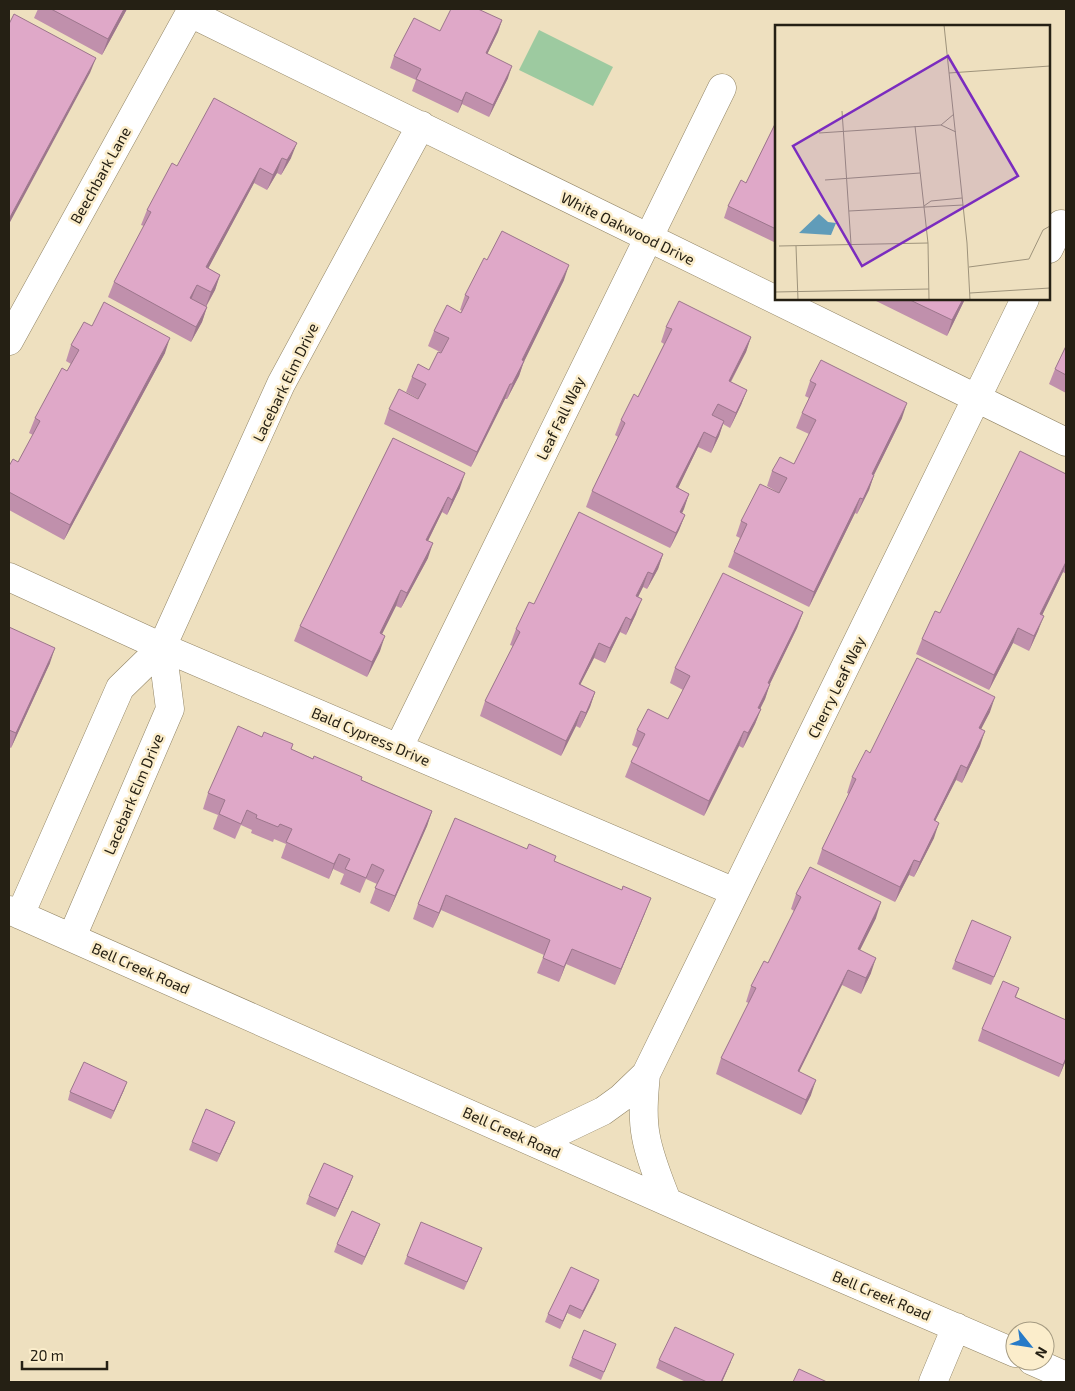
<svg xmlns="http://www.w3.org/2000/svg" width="1075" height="1391" viewBox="0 0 1075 1391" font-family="'Exo 2',sans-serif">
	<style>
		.green { fill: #9dcaa0 }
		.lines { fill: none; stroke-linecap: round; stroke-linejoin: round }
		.minor-casing { stroke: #918465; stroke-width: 29 }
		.minor { stroke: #fff; stroke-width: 28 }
		.wall { fill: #c090ac }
		.shaded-wall { fill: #9c768c }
		.building { fill: #dfa8c8; stroke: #9c768c }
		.labels { text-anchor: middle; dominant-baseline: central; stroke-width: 5; stroke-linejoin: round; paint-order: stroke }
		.street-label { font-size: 15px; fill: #252014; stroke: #fbedcb }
		.inset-road { fill: none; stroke: #9e937b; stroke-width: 1 }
		.view { fill: #7b2cbf; fill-opacity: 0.15; stroke: #7b2cbf; stroke-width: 2.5 }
		.inset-edge { fill: none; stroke: #252014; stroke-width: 2.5 }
	</style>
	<rect width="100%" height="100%" fill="#eee0bf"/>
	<path class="green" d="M539,30l74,37 -20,39 -74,-36z"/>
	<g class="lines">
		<g class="minor-casing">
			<path id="minor" d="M190,13l876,429
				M1049,249l12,-25
				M9,341l183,-332
				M9,577l153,70 573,245
				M399,747l323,-659
				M9,910l749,332 257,111
				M20,915l100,-227 42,-41 119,-263 140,-259
				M72,937l98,-228 -8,-62
				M646,1074c-2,21 -4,43 0,63 4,22 13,43 21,64
				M536,1143l67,-32 18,-13 25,-24 379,-775
				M1032,1361l34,15
				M933,1382l23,-55"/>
		</g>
		<use href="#minor" class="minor"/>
	</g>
	<path class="wall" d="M38,9h89l-25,46 -68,-37z
		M502,20l-4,12 -11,22 21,24 -19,39 -27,-13 -4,9 -46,-22 4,-11 -26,-12 4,-12 46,-25z
		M776,122v121l-52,-25 4,-12 18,-23z
		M291,158l-10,17 -4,-2 -10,17 -13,-7 -46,85 12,7 -5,15 -9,17h1l-5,15 -11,20 -83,-45 6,-15 30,-56 -3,-1 6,-15 30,-44z
		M487,260l77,20 -40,81 -5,15 -12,23h-2l-34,68 -87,-43 5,-15 29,-10h1l-13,-7 6,-15 17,-7 13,-17 -14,-7 6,-15 27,-18 1,-2 -2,-1 5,-15z
		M872,299h93l-18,37z
		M92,326l73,27 -101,187 -55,-30v-44l9,-4 15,-27 -4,-2 6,-15 32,-47 4,-7 -5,-3 5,-16z
		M666,327l85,10 -5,15 -15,30 16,8 -6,15 -11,23 -7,-4 -4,12 -8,17 -13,-6 -20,41 11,6 -7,19 3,2 -6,15 -9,18 -84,-41 6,-16 26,-54 -3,-2 6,-15 17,-23 26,-53 -3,-2z
		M1066,346v47l-17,-9 6,-15z
		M810,381l92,37 -28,57 -5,15 -12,24 -2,-1 -46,94 -81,-40 6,-15 6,-14 -4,-2 5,-15 38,-28 -12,-7 5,-15 22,-7 15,-30 -13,-6 6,-15 7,-15 -4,-2z
		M393,438l67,50 -13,27 -5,-3 -14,29v17l-27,50 -5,-2 -14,28 -2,17 -13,26 -73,-36 6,-15z
		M1066,474v100l-3,-2 -21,43 -4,16 -9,20 -16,-8 -24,47 -73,-36 6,-15z
		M663,554l-5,15 -11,20 -4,-2 -5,10 -2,17 -10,21 -6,-3 -15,31 -11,-5 -14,26 15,8 -5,15 -10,21 -4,-2 -15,30 -81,-40 5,-15 28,-55 -3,-1 6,-16 18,-25z
		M803,612l-6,16 -27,56 -5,15 -5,10h1l-6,15 -12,24 -4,-2 -35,70 -79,-39 6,-15 7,-14 -6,-3 5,-15 31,-11 15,-29 -13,-7 5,-15z
		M9,627l41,36 -39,85 -2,-1z
		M990,712l-9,16 -1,18 -18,37 -6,-3 -21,41 -1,17 -20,39 -5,-2 -14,27 -78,-38 5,-15 27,-55 -2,-1 5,-16 18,-24z
		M291,749l141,62 -5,15 -38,86 -19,-9 7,-19 -11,-5 -6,14 -20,-9 4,-10 -11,-5 -4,10 -48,-21 5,-14 -12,-5 -1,3 -22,-9 1,-3 -11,-5 -6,14 -22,-10 5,-14 -15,-6 5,-16z
		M554,861l91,52 -30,72 -49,-21 -7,18 -22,-9 7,-18 -103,-45 -8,18 -20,-9 5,-15z
		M796,894l80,24 -16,32 11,23 -10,21 -19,-9 -43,87 12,23 -10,20 -85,-41 5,-16 28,-55 -3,-1 5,-16 17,-23 26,-52 -3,-2z
		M1008,945l-17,40 -39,-16 3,-8z
		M1019,988l-3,9 50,23v40l-7,17 -81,-36 4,-12z
		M124,1090l-13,29 -43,-19 2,-8z
		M235,1122l-18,40 -28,-12 3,-8z
		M350,1184l-15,33 -29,-13 3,-8z
		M377,1232l-15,33 -28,-13 3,-8z
		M407,1256h72l-15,34 -60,-26z
		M596,1288l-16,31 -13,-6 -7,16 -15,-7 3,-8z
		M616,1344l-15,36 -32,-14 3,-8z
		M659,1360l72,2 -9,20h-36l-30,-14z"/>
	<path class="shaded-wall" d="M124,9h3l-25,46 6,-16z
		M502,20l-4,12 -16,33 4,-12z
		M96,58l-6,15 -81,151v-5z
		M512,66l-4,12 -19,39 4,-12z
		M466,92l-4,12 -4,9 4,-12z
		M297,143l-6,15 -10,17 6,-15z
		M282,158l-5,15 -10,17 6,-15z
		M260,168l-6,15 -53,99 5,-15z
		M569,265l-5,15 -45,92 5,-11 -5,15 -12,23 15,-39z
		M220,275l-5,15 -10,18 6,-16z
		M197,285l-6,15 -1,-2z
		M963,299h2l-18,37 5,-16z
		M207,307l-5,15 -11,20 5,-15z
		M751,337l-5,15 -23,44 6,-15z
		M170,338l-5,15 -101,187 6,-15z
		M510,384l-5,15 -34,68 6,-15z
		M747,390l-6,15 -11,23 6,-15z
		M907,403l-5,15 -35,71 5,-15z
		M724,421l-5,15 -8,17 5,-15z
		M704,432l-6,15 -27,56 5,-16z
		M465,473l-5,15 -13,27 5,-15z
		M874,475l-5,15 -12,24 6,-15z
		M689,494l-5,15 -9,19 5,-16z
		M448,497l-6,15 -21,43 5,-15z
		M860,498l-5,15 -46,94 5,-15z
		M685,515l-6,15 -9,18 6,-15z
		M433,543l-5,15 -27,50 6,-15z
		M663,554l-5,15 -11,20 6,-15z
		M1066,562l-3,10 -28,58 5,-16z
		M648,572l-5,15 -12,24 5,-15z
		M401,590l-5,16 -21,42 5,-15z
		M642,599l-6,15 -10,21 5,-15z
		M803,612l-6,16 -34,70 5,-15z
		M1044,616l-6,15 -9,20 5,-15z
		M626,617l-6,15 -15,31 5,-15z
		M1018,628l-5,15 -24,47 5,-15z
		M385,636l-5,15 -13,26 5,-15z
		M599,643l-5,15 -21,41 6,-15z
		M55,648l-5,15 -39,85 5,-15z
		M770,684l-5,15 -12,24 5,-15z
		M595,692l-5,15 -10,21 6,-15z
		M995,697l-5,15 -16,31 5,-15z
		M761,709l-6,15 -12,24 5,-15z
		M581,711l-5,15 -15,30 5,-15z
		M744,731l-5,15 -35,70 5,-15z
		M985,731l-5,15 -18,37 5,-15z
		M961,765l-5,15 -28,55 6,-15z
		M432,811l-5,15 -38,86 6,-16z
		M939,823l-5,15 -20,39 6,-15z
		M339,854l-10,25 5,-15z
		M914,860l-5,15 -14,27 5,-15z
		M446,895l-5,15 -8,18 6,-15z
		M651,898l-6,15 -30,72 6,-16z
		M881,902l-5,16 -23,46 5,-15z
		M572,949l-6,15 -7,18 5,-15z
		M876,958l-5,15 -10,21 5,-16z
		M848,970l-6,15 -50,101 6,-15z
		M1066,1058v2l-7,17 4,-12z
		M816,1080l-5,15 -10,20 5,-15z
		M127,1082l-3,8 -13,29 3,-8z
		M235,1122l-3,8 -15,32 3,-8z
		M353,1176l-3,8 -15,33 3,-8z
		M380,1224l-3,8 -15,33 3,-8z
		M599,1280l-3,8 -16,31 3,-8z
		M570,1305l-3,8 -7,16 3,-8z
		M734,1354l-12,28h-1z"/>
	<path class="building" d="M51,9h73l-16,30z
		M451,9h27l24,11 -16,33 26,13 -19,39 -27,-13 -4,9 -46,-22 5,-10 -27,-13 20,-38 26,13z
		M14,14l82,44 -87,161v-195z
		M214,98l83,45 -10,17 -5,-2 -9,17 -13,-7 -54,99 14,8 -9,17 -14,-7 -7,13 17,9 -11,20 -82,-45 37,-70 -4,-2 25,-47 5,3z
		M776,122v107l-48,-23 13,-26 5,3z
		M502,231l67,34 -47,95 2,1 -12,23h-2l-33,68 -88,-43 10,-20 19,10 8,-15 -14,-7 6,-13 11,6 9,-18 3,1 8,-15 -15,-7 13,-26 14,8 8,-16 -4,-2 19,-37 3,2z
		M908,299h55l-11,21z
		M679,301l72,36 -22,44 18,9 -11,23 -18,-9 -6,11 12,6 -8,17 -12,-6 -28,55 13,7 -9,18 5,3 -9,18 -84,-42 33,-68 -4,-3 13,-26 4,3 34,-68 -6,-2z
		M104,302l66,36 -100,187 -61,-33v-26l4,-7 5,3 22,-41 -5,-3 27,-50 5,3 12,-21 -8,-5 13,-23 8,4z
		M1066,346v29l-11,-6z
		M821,360l86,43 -35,71 2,1 -11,24 -3,-1 -46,94 -80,-40 13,-28 -6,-3 19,-37 19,9 8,-15 -15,-7 8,-14 14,7 22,-44 -14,-7 14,-29 -6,-3z
		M393,438l72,35 -13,27 -4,-3 -22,43 7,3 -26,50 -6,-3 -21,43 5,3 -13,26 -72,-36z
		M1020,451l46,23v88l-26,52 4,2 -10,20 -16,-8 -24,47 -72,-36 13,-28 5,2z
		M579,512l84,42 -10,20 -5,-2 -12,24 6,3 -11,21 -5,-3 -16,31 -11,-5 -20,41 16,8 -9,21 -5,-2 -15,30 -81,-40 35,-69 -4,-3 13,-27 5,2z
		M723,573l80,39 -35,71 2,1 -12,24 3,1 -13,24 -4,-2 -35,70 -78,-39 14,-28 -8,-4 11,-21 20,10 22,-43 -15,-8z
		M9,627l46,21 -39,85 -7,-3z
		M917,658l78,39 -16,31 6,3 -18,37 -6,-3 -27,55 5,3 -19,39 -6,-2 -14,27 -78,-38 34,-70 -4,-2 14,-27 4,3z
		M238,726l24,11 2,-5 29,12 -2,5 22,10 1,-3 48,21 -1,3 71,31 -37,85 -20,-8 9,-18 -12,-6 -6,14 -21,-9 5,-10 -11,-5 -5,10 -48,-22 6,-13 -12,-5 -2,3 -22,-9 1,-3 -10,-5 -6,14 -22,-10 6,-14 -17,-7z
		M455,818l72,31 2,-5 27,12 -2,5 68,29 1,-4 28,12 -30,71 -49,-20 -8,18 -21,-9 7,-18 -104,-45 -7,18 -21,-9z
		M810,867l71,35 -23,47 18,9 -10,20 -18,-8 -50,101 18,9 -10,20 -85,-42 35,-70 -5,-2 13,-25 4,2 33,-66 -5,-3z
		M972,920l39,17 -17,40 -39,-16z
		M1003,981l16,7 -4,9 51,23v38l-3,7 -81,-36z
		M84,1062l43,20 -13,29 -44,-19z
		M206,1109l29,13 -15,32 -28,-12z
		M324,1163l29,13 -15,33 -29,-13z
		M352,1211l28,13 -15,33 -28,-13z
		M421,1222l61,26 -15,34 -60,-26z
		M571,1267l28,13 -16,31 -13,-6 -7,16 -15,-7z
		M675,1327l59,27 -13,28h-14l-48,-22z
		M584,1330l32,14 -12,28 -32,-14z
		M799,1369l28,13h-34z"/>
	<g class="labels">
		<g class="street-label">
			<text transform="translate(100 175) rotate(-61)">Beechbark Lane</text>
			<text transform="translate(628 228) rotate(26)">White Oakwood Drive</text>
			<text transform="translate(285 382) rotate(-64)">Lacebark Elm Drive</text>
			<text transform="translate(560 418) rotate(-64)">Leaf Fall Way</text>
			<text transform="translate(836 687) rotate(-64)">Cherry Leaf Way</text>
			<text transform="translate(371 736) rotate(23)">Bald Cypress Drive</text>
			<text transform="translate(133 794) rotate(-67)">Lacebark Elm Drive</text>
			<text transform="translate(141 968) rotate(24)">Bell Creek Road</text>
			<text transform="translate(512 1132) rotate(24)">Bell Creek Road</text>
			<text transform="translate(882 1295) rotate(23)">Bell Creek Road</text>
		</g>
	</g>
	<g transform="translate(775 25)">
		<rect width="275" height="275" fill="#eee0bf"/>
		<path d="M44,189l9,8 8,1 -5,12 -32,-2z" fill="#609cb9"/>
		<path class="inset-road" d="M169,0l23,218 3,57M174,48l101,-7M67,86l9,133M166,100l13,-11M140,101l13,117 1,57M44,108l122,-8 15,7M50,155l95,-7M149,181l7,-5 31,-3M74,186l114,-6M4,221l149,-3M21,221l2,54M194,242l60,-8 14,-29 7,-4M0,267l154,-3M195,268l80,-5"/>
		<path class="view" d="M173,31l70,120 -156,90 -69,-120z"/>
		<rect width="275" height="275" class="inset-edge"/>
	</g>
	<rect width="1075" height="1391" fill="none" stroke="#252014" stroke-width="20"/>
	<g transform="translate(1030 1346) rotate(120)"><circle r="24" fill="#fbedcb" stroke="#a59b82"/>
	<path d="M0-4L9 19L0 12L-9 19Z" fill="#267ac8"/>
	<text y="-8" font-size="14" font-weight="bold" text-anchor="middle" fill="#252014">N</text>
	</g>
	<path d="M22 1361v8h85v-8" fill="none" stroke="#252014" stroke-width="2.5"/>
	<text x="30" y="1361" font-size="15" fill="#252014" stroke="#fbedcb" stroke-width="4" paint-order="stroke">20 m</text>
</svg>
